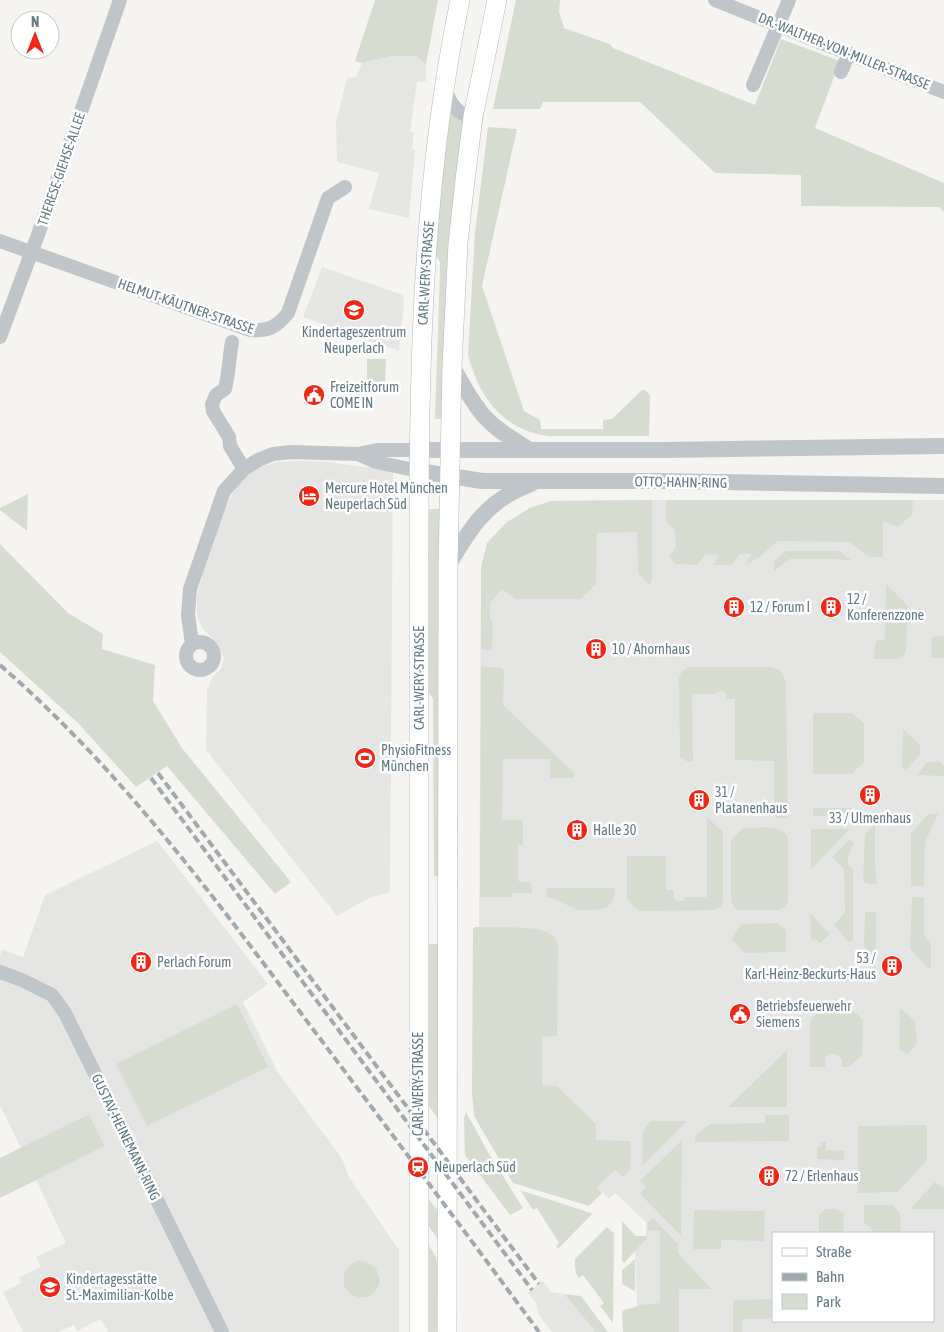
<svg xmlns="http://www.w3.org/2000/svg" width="944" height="1332" viewBox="0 0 944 1332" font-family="'Asap Condensed',sans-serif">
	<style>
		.built { fill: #e5e6e4; fill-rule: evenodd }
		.green { fill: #d7dcd1 }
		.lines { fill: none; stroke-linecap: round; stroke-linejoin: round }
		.secondary-casing { stroke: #b2b9bc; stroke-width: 20 }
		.minor { stroke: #bfc5c8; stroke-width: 14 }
		.tertiary { stroke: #bfc5c8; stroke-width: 16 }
		.secondary { stroke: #fff; stroke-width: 19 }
		.rail { stroke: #a0a9ad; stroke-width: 4; stroke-dasharray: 8 4; stroke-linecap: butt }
		.labels { text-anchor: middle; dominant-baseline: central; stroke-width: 5; stroke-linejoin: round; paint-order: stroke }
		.street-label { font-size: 14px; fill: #627a84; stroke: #fff }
		.poi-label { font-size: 14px; fill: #627a84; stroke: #fff; text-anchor: start }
	</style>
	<rect width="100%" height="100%" fill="#f5f4f0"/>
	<path class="built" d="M391,56h25l10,8v17l-9,1 -7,50 4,1 -2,16 3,1 -6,68 -40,-9 10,-36 -42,-11 -1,-40 11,-44 9,-1 6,-14z
		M322,267l81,28 1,8 -5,48 -96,-34z
		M302,461l26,1 65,9 -3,421 -21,6 -32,18 -131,-166 1,-60 6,-14 8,-7 3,-11 -7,-15 -15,-15 -5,-12v-21l8,-28 17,-50 12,-27 13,-14 11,-9 21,-5z
		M652,500h292v832h-306l-3,-82 11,-11v-17l-31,-29 -6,6 -12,-12 -63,-6 -55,-233 2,-381 6,-24 20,-21 23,-14 21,-7zM773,1233h160v88h-160z
		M157,841l111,143 -25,18 34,69 64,86 8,20 50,73v82h-291l-7,-13 -24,12 -3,-6 -16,7h-35l-20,-40 18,-9 -2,-6 22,-10 -5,-10 30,-14 -30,-63 69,-34 -16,-32 -68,34 -21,-43v-149l2,-7 21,8 22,-62z
		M543,1281l8,11 13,2 32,38h-44l-14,-18 -2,-11 -8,-10z"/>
	<path class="green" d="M375,0h63l-12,64 -10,-8h-25l-29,7 -7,-2z
		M516,0h44l-1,12 5,16 46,16 3,4 142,57 26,-66 59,22 -25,67 129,55v29l-5,-5 -138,-1v-31l-86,-2 -75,-71h-97l-3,7h-47z
		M448,110l19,12 -23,297h-9l5,-149v-8l-8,-14z
		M488,127l29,2 -35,157 42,125 16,9 1,9h62v-9l9,-1 30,-29h3l5,5 -1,41h-101c-45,-6 -69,-39 -80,-81l7,-122z
		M367,359h19l-1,25h-18z
		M28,494l-1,37 -27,-21v-2z
		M652,500v77l-2,9 -12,-13 -1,-41 -40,1 -1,51 -15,15h-65l-14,-10 -12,14v16l3,4 -1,27 -11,-1v-82l6,-24 20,-21 23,-14 21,-7z
		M666,500h247l-1,15 -14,12 -15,-6v36h-14l-20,-15 -71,-1 -20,17 -12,7 5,-11h-11l-8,11h-19l6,-10 -13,-1 -9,11 -22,-1 -6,-8 7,-8 -1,-18 -9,-8z
		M423,509h21v368l-10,-1 -1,-177 -5,-8z
		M0,544l68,69 35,21 -1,15 53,16 -2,36 29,47 109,134 -16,12 -108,-128 -31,21 -58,-64 -78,-71z
		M785,551h55l12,10 -19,-2h-43l-16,12v-10z
		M886,584l22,22 -2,46 -7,7h-26l3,-18 9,-2z
		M944,636v22h-13l1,-21z
		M481,666l20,2 3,3 -1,34 71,68v5h-24v-19h-47l-1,61h21v25h-5v36l13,2 1,10h-20v4h-32z
		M688,667h83l9,3 6,11 2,135 -3,2h-8l-5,-4h-40l-8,-9h50v-44l-39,-1v-61h-9v-6l-3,-2h-5l-3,3h-23l1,67h-7l-6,-4 -1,-80 3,-6z
		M813,713h39l12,10v39l-12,12h-39z
		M903,729l17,16v10l-14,15 -4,-4z
		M940,761l4,5v10l-27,-1 9,-12z
		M813,808h38l1,2h8l-10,10 -4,-4h-33z
		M928,814h10l-13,28 -1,44h-13v-53z
		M707,817l16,15v69l-2,6 -8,3 -72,1 -7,-4 -7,-8v-43h39v34h8v8l3,3h6l2,-4h22z
		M875,824v38l2,22h-8l-6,-2 2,-48z
		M743,828c14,0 37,-5 45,9v65l-3,5 -5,3h-42l-4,-3 -3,-6v-61z
		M811,829h39l-39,40z
		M850,839l4,4 -6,13v9l5,4v72h-5l-14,-16 11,-13 -1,-43 -12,-12z
		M547,888h68c-1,18 -8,22 -25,22 -3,0 -8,1 -11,0 -12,-3 -21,-12 -33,-13z
		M912,897h12v37l7,11v23h-3l-18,-19z
		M865,912h11v44l-12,-9z
		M810,913l20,21 -10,9 -3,-3 -6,-1z
		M777,923l9,7v22l-41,1 -14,-14 10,-15z
		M475,927c17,1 60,-2 74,6 5,3 7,7 9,12l-1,91 -15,1v48l15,1 39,38v16l35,1 -1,29 -7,7 -8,-7 -18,17 5,6 -13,13 -76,-23 -39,-67 -2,-24 1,-163z
		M423,944h20v181l-21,-28z
		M237,1004l31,63 -121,59 -31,-62z
		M815,1006l34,1 14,13 -1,35 -13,12h-7v-8l-6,-5h-6l-5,4v9h-15v-46l5,-6z
		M900,1008l15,13 2,22 -9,11 -9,-5z
		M787,1050v57h-59z
		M466,1112l23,42 34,54 -13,7 -45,-60 -1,-37z
		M89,1114l16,32 -105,52v-40z
		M765,1115h24v26l-94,1v-6l15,-12 55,-1z
		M651,1121h36l-45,45 1,-35z
		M927,1125v35l-29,32 -40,1v-67z
		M682,1140l-1,96 -41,-42 6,-7 -6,-6z
		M821,1142h5v8l18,1v9l-27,-1v-12l4,-1z
		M935,1182l9,6v21h-34z
		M520,1190l71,23 1,1 -34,35 -2,-3 3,-3 -22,-35 -4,2z
		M424,1193l20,26 -3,25 -17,-25z
		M864,1205h29l7,8 1,20h-26l-11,-11z
		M825,1209h11l8,5 -1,19h-24v-18z
		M694,1210l71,1 -1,30 -43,-1v9h-28z
		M653,1218l25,26v9l33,36h-32v43h-56l-1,-20c5,-5 12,-3 17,-7l21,-2v-72l-12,-1 -1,-7z
		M622,1221l14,15h11l-1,3 -22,24 -2,-3z
		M607,1227l7,6 -1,90 -13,-17 4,-3 -21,-28 -4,3c-5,-6 -4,-12 -4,-19z
		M428,1244l8,13 2,9v66h-14z
		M635,1259v32l-13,-7v-14z
		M358,1261h7l11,7 4,12c-3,15 -14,21 -28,15l-8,-9v-13l8,-10z
		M564,1294l17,2 27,36h-12z
		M773,1299v20h-31v13h-9v-32z"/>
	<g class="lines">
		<g class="secondary-casing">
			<g id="secondary">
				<path id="s1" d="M419,1332c1,-232 -1,-465 0,-698 0,-214 -3,-423 41,-634"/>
				<path d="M447,1332l1,-766 4,-200 6,-123 7,-63 8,-63 24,-117"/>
			</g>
		</g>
		<path class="minor" d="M715,0l229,92
			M841,72l8,-19
			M753,85l36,-85
			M444,87c6,15 12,28 29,30
			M0,241l250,89c18,1 26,-2 38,-17l40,-115 17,-11
			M0,337l39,-105 81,-232
			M232,342c-3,16 -3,31 -7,47l-9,6 -4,9 1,7 16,26 1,9 14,23
			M358,454l18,8 43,9
			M186 656a14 14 0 1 1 28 0a14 14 0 1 1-28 0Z
			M192,644l-4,-29 2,-26 34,-98 20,-22 14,-9 15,-6 18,-2 67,2 19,-4h42
			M0,972l22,8 30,15 13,18 157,319"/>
		<path class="tertiary" d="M452,366c10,17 19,35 32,50 12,14 29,23 44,33
			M419,450h242l283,-4
			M419,471l63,10h178l284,5
			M448,566c22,-38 39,-66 83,-82"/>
		<use href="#secondary" class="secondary"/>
		<path class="rail" d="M0,665c113,98 202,216 291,335 83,110 166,221 248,332
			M158,773l381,511
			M151,778l381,512"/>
	</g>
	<defs>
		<g id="school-disc" transform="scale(1.125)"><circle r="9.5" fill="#ee2717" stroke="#fff"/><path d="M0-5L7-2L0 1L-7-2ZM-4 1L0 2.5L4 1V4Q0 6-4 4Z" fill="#fff"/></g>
		<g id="civic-disc" transform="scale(1.125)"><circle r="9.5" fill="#ee2717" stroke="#fff"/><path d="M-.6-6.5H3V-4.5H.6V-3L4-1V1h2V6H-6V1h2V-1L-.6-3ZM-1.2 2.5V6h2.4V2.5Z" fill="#fff"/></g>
		<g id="hotel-disc" transform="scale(1.125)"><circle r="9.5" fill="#ee2717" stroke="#fff"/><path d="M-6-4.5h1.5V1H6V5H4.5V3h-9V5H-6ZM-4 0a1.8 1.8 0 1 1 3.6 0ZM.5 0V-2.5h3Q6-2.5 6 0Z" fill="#fff"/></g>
		<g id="building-disc" transform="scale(1.125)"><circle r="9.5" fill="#ee2717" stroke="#fff"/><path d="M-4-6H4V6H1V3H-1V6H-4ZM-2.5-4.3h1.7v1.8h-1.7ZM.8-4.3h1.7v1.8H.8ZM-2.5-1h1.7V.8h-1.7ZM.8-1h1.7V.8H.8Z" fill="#fff"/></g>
		<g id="stadium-disc" transform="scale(1.125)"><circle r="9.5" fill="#ee2717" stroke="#fff"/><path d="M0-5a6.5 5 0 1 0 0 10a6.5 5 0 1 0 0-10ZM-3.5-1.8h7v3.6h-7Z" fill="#fff"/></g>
		<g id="station-disc" transform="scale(1.125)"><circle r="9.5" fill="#ee2717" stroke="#fff"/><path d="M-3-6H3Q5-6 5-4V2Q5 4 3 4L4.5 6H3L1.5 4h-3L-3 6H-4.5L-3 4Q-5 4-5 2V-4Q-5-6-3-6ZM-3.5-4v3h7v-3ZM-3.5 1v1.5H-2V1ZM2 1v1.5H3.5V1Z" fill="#fff"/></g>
	</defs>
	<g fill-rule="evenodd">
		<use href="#school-disc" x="354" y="310"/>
		<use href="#civic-disc" x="314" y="395"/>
		<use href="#hotel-disc" x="309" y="496"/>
		<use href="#building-disc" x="734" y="607"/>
		<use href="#building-disc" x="831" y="607"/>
		<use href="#building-disc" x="596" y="649"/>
		<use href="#stadium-disc" x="365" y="758"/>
		<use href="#building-disc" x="870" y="795"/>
		<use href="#building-disc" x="699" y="800"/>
		<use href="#building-disc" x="577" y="830"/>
		<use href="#building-disc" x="141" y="962"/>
		<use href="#building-disc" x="892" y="966"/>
		<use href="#civic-disc" x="740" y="1014"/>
		<use href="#station-disc" x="418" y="1167"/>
		<use href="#building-disc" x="769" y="1176"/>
		<use href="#school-disc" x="50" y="1287"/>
	</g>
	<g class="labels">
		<g class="street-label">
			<text transform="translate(844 51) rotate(22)">DR.-WALTHER-VON-MILLER-STRASSE</text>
			<text transform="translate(61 169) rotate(-71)">THERESE-GIEHSE-ALLEE</text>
			<text stroke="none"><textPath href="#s1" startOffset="1059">CARL-WERY-STRASSE</textPath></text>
			<text transform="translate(186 306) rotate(19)">HELMUT-KÄUTNER-STRASSE</text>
			<text transform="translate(681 482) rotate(1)">OTTO-HAHN-RING</text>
			<text stroke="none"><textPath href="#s1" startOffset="654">CARL-WERY-STRASSE</textPath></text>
			<text transform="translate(418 1084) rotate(-90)">CARL-WERY-STRASSE</text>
			<text transform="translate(126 1137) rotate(64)">GUSTAV-HEINEMANN-RING</text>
		</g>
		<g class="poi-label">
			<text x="354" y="332" text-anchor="middle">Kindertageszentrum<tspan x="354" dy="16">Neuperlach</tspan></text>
			<text x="330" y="387">Freizeitforum<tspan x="330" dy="16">COME IN</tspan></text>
			<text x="325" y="488">Mercure Hotel München<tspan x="325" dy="16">Neuperlach Süd</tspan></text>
			<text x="847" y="599">12 /<tspan x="847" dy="16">Konferenzzone</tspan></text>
			<text x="750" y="607">12 / Forum I</text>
			<text x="612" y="649">10 / Ahornhaus</text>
			<text x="381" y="750">PhysioFitness<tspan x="381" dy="16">München</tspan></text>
			<text x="715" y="792">31 /<tspan x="715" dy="16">Platanenhaus</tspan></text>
			<text x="870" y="818" text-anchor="middle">33 / Ulmenhaus</text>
			<text x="593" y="830">Halle 30</text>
			<text x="876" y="958" text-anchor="end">53 /<tspan x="876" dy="16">Karl-Heinz-Beckurts-Haus</tspan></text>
			<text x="157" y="962">Perlach Forum</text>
			<text x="756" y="1006">Betriebsfeuerwehr<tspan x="756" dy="16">Siemens</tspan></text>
			<text x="434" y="1167">Neuperlach Süd</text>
			<text x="785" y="1176">72 / Erlenhaus</text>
			<text x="66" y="1279">Kindertagesstätte<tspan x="66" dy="16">St.-Maximilian-Kolbe</tspan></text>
		</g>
	</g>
	<rect x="772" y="1232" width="162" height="90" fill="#ffffff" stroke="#c0cace"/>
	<rect x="782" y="1248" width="25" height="8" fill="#ffffff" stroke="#c0cace"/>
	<text x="816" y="1257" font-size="15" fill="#627a84">Straße</text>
	<rect x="782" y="1273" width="25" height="8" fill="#a0a9ad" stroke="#c0cace"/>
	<text x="816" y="1282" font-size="15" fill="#627a84">Bahn</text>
	<rect x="782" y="1294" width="25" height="15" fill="#d7dcd1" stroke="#c0cace"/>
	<text x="816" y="1307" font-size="15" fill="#627a84">Park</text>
	<g transform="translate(35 35)"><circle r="24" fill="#ffffff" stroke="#c0cace"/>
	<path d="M0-4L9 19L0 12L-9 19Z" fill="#ee2717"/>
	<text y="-8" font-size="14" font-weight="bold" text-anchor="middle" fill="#627a84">N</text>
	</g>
</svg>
